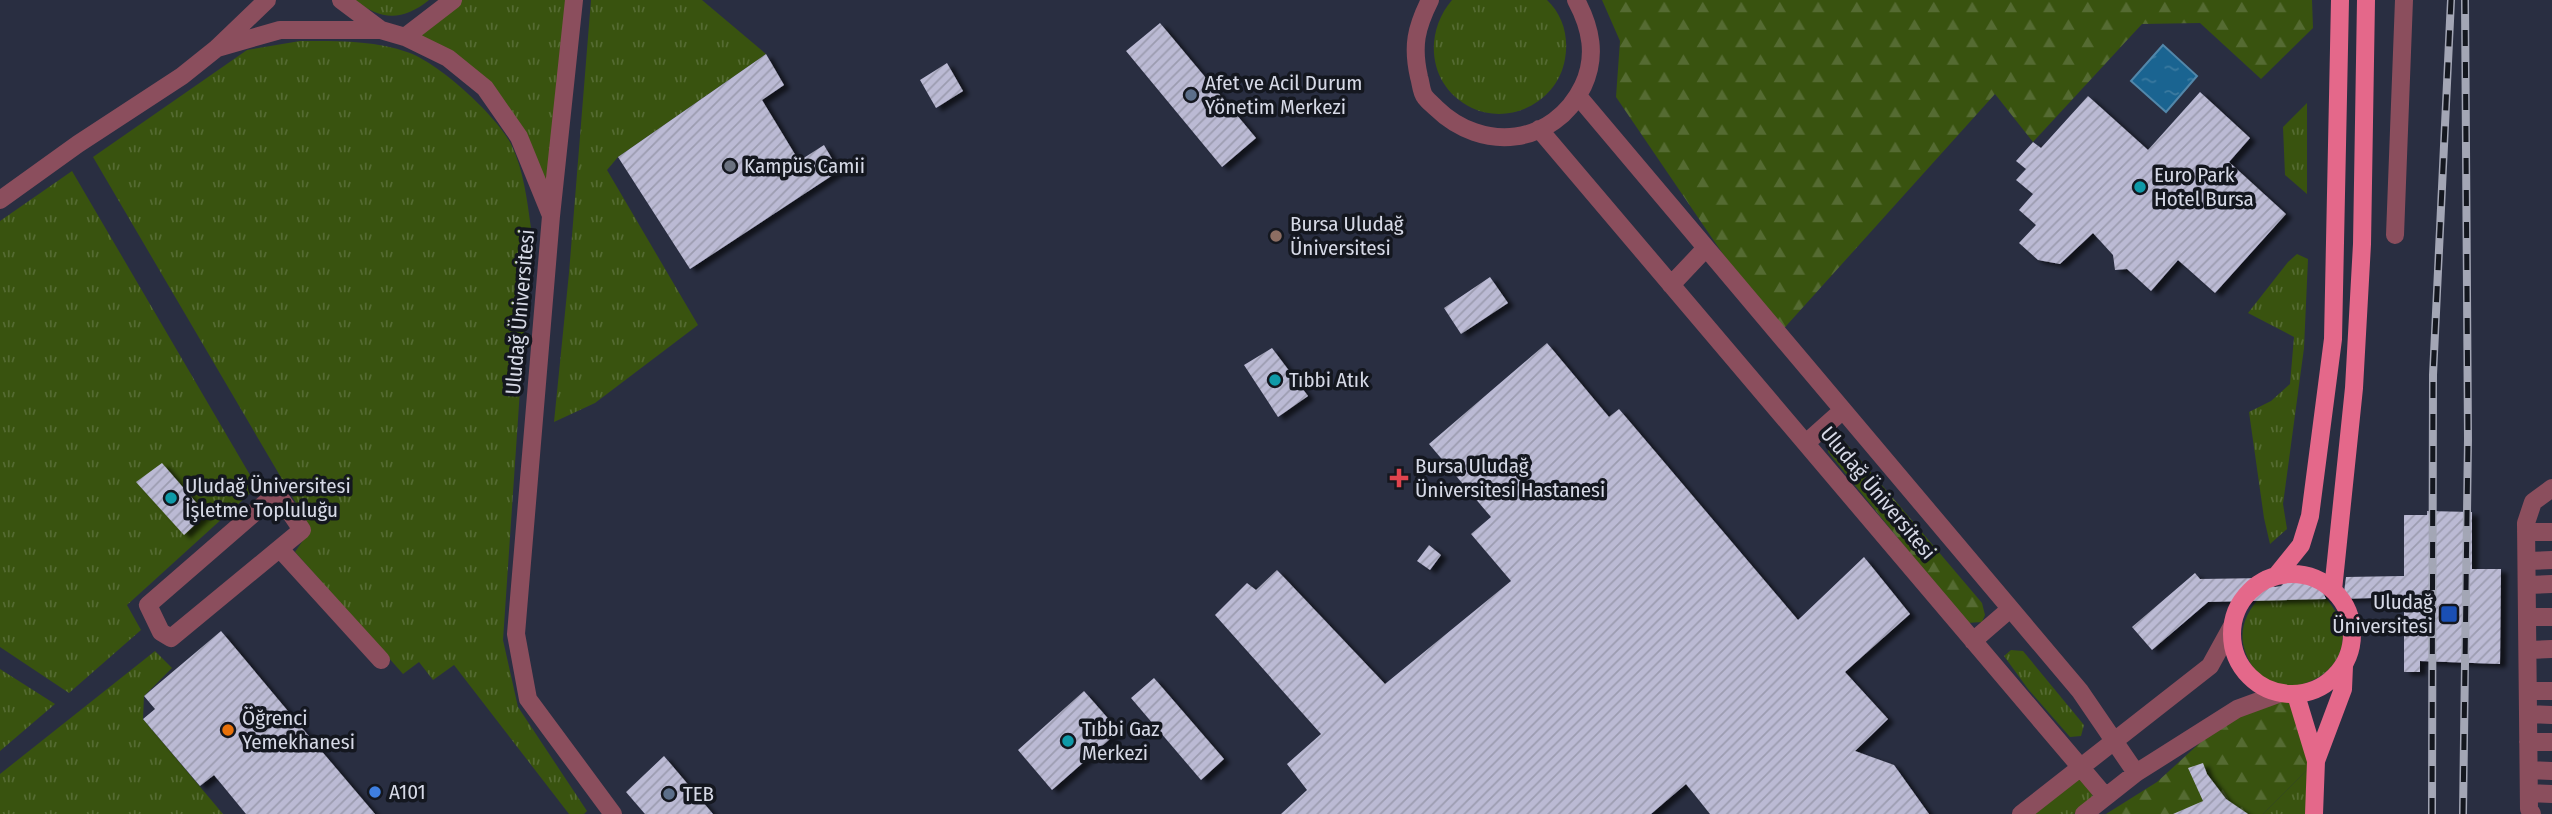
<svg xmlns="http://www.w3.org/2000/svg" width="2552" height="814" viewBox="0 0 2552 814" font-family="'Fira Sans Condensed',sans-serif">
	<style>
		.grass { fill: url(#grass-tufts) }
		.forest { fill: url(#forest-firs) }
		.water { fill: url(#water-ripples); stroke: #5287aa; stroke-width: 2 }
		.building { fill: url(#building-hatch); filter: url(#shadow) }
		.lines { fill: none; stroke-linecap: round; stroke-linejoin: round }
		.minor { stroke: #8b4e5d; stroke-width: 18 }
		.major { stroke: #e4688a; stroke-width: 18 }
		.rail-casing { stroke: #a3a6b5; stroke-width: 8 }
		.rail { stroke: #14171f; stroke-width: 5; stroke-dasharray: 16; stroke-linecap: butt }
		.service-dot { fill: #5c6f8a; stroke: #14171f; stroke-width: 2.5 }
		.worship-dot { fill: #6b7280; stroke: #14171f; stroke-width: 2.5 }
		.culture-dot { fill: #0f9aa8; stroke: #14171f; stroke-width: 2.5 }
		.education-dot { fill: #8d6e63; stroke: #14171f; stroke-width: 2.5 }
		.health-dot { fill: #e0444e; stroke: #14171f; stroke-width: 2.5 }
		.transit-dot { fill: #1a4fb4; stroke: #14171f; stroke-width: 2.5 }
		.food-dot { fill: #e8710a; stroke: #14171f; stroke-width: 2.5 }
		.shop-dot { fill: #3f7fe0; stroke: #14171f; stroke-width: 2.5 }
		.labels { text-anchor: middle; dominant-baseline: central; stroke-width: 7; stroke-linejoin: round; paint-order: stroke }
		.poi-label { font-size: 21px; fill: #d6d9e6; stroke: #14171f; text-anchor: start }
		.street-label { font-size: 21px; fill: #d6d9e6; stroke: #14171f }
	</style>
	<defs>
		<pattern id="grass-tufts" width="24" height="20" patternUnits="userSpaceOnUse" patternTransform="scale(1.75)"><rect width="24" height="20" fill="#39530f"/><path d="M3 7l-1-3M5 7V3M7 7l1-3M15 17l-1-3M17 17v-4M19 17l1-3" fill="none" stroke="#556b32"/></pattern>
		<pattern id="forest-firs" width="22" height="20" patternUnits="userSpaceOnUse" patternTransform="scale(1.75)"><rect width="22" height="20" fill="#39530f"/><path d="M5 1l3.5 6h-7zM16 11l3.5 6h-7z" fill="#556b32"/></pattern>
		<pattern id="water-ripples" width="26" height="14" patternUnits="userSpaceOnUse" patternTransform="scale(1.75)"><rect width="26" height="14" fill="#1a6491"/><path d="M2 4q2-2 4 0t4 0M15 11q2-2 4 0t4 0" fill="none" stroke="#3b7aa0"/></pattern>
		<pattern id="building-hatch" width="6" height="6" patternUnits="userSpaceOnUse" patternTransform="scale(1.75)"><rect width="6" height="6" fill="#bbbad4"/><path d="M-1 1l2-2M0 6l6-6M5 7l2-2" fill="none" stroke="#9c9cb0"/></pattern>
		<filter id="shadow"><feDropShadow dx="6" dy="3.5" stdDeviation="2" flood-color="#0009"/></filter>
	</defs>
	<rect width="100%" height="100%" fill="#292e41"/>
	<path class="grass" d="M355,0h74c-26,21 -48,21 -74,0z
		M453,0h121l-23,216 -66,-128 -80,-51z
		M591,0h111l64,54 -148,103 -11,13 91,155 -103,78 -41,19 15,-149z
		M1452,0h95c16,15 22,37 18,59 -7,42 -54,67 -93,49 -44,-21 -49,-74 -20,-108z
		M300,41c36,0 73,-1 107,11 31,10 90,64 104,92 13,27 16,56 20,84l-28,412 15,67 69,104 -3,3h-15l-115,-149 -21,15 -14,-18 -16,12 -108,-122 13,-19 -2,-13 -213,-363 154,-107z
		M2307,103v91l-22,-19 -2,-48z
		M72,171l185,316 -130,118 14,25 -72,63 -69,-46v-426z
		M2297,254l11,5 -4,89 -21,156 4,25 -17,15 -6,-26 -15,-106 22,-11 19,-17 4,-47 -46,-24 40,-51z
		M1836,440l8,1 43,50 -16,14 -43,-53 1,-6z
		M2323,595c66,69 -53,132 -78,56 -7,-21 1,-38 15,-54z
		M2011,650l12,1 61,74 -3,11 -11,1 -42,-48 -24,-33z
		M155,651l17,17 -28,28 -1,23 80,95h-223v-40z
		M0,669l55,35 -55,47z
		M2316,761l-2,53h-51z
		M2081,768l12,29 -19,17h-53z"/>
	<path class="forest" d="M1602,0h710l1,28 -52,51 -61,-56 -58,1 -109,118 -38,-48 -217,241 -162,-238 4,-56z
		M1887,491l95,112 3,12 -3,7 -15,1 -96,-118z
		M2278,694l18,1 20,66 -53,53h-157l51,-32 80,-73z"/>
	<path class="water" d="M2163,45l34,31 -31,36 -35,-31z"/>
	<path class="building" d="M1160,23l96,115 -34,29 -96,-116z
		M766,54l18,31 -22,15 37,61 25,-16 15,26 -149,98 -72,-112z
		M947,63l16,28 -27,17 -16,-28z
		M2200,92l50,46 -21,24 57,52 -71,79 -37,-33 -27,31 -24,-22 -12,1 -2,-15 -20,-22 -33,31 -22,-4 -19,-17 17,-18 -17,-15 14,-16 -17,-14 10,-11 -10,-8 17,-19 8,6 47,-52 60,54z
		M1490,277l18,26 -47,31 -17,-26z
		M1547,343l62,74 10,-8 179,211 66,-63 46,57 -65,58 43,47 -33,32 39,14 35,49h-219l-24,-30 -35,30h-370l26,-24 -20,-26 34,-30 -106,-119 32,-32 9,7 21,-20 108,114 126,-103 -40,-47 20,-17 -62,-73z
		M1272,348l36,48 -30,21 -34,-52z
		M162,463l44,51 -22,21 -48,-53z
		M2427,511l45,1v57h29l-1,95 -80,-3v11h-16v-75l-64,2 4,-7 2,-15 58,-1v-61h23z
		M1429,545l12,10 -11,15 -13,-9z
		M2195,573l5,6 65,-1 3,6 7,3 6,-1 8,-8 34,-1 -1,13 4,9 -118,3 -56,48 -20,-23z
		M221,631l92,110 62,73h-129l-32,-39 -14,11 -57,-67 12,-10 -11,-13z
		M1154,678l70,81 -23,21 -70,-82z
		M1084,691l35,40 -67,59 -34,-40z
		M664,756l49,58h-68l-19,-22z
		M2203,763l4,11 19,25 22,15h-75l30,-13 -15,-33z"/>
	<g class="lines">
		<path class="minor" d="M341,0l40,30
			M574,0l-23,216 -35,418 12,65 85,115
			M1430,0c-14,28 -18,46 -11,77 2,6 2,15 6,20 3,4 8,8 11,11 46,45 118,38 147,-22 14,-30 8,-58 -7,-86
			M405,37l48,-37
			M217,48l63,-18h101l24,7 43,21 37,30 34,49 31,76
			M1578,96l502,595 56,82
			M1539,129l566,667
			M0,200l78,-56 104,-68 35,-28 50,-48
			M2395,235l9,-235
			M1671,285l34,-36
			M1806,443l37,-33
			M277,493l25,37 -131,108 -10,-6 -13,-27z
			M2526,532h26
			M280,549l101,111
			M2527,561l25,-1
			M2527,585l25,-1
			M2527,617h25
			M1973,641l37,-32
			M2528,650l24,-1
			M2528,691h24
			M2528,714l24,1
			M2528,742h24
			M2529,770l23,1
			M2529,793l23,1
			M2021,814l189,-148 22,-40
			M2084,814l52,-41 101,-64 41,-15
			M2532,814l-3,-5 -3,-286 7,-21 19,-14"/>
		<path class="major" d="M2232 634a60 60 0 1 1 120 0a60 60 0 1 1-120 0Z
			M2276,576l25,-31 9,-29 23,-177 7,-339
			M2333,590l21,-202 8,-144 4,-244
			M2296,695l20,66 -2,53
			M2316,761l27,-72 1,-23"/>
		<g class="rail-casing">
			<path id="rail" d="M2432,814l1,-439 18,-375
				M2463,814l5,-375 -3,-439"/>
		</g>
		<use href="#rail" class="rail"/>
	</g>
	<g class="service-dot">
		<circle cx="1191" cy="95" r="7"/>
		<circle cx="669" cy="794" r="7"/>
	</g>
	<circle class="worship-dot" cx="730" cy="166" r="7"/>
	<g class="culture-dot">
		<circle cx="2140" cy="187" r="7"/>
		<circle cx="1275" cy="380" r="7"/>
		<circle cx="171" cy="498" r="7"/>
		<circle cx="1068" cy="741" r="7"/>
	</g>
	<circle class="education-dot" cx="1276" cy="236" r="7"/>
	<path class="health-dot" d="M1395.5 467.5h7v7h7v7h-7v7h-7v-7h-7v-7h7z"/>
	<rect class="transit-dot" x="2440" y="605" width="18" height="18" rx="3.5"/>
	<circle class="food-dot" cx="228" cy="730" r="7"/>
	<circle class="shop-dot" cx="375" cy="792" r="7"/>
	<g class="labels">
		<g class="poi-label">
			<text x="1205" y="83">Afet ve Acil Durum<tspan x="1205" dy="24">Yönetim Merkezi</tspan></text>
			<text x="744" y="166">Kampüs Camii</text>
			<text x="2154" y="175">Euro Park<tspan x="2154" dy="24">Hotel Bursa</tspan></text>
			<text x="1290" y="224">Bursa Uludağ<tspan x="1290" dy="24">Üniversitesi</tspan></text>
			<text x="1289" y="380">Tıbbi Atık</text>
			<text x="1415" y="466">Bursa Uludağ<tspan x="1415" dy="24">Üniversitesi Hastanesi</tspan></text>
			<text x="185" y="486">Uludağ Üniversitesi<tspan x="185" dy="24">İşletme Topluluğu</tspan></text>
			<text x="2433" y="602" text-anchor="end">Uludağ<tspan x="2433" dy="24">Üniversitesi</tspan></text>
			<text x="242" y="718">Öğrenci<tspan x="242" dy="24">Yemekhanesi</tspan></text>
			<text x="1082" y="729">Tıbbi Gaz<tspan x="1082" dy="24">Merkezi</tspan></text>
			<text x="389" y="792">A101</text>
			<text x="683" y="794">TEB</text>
		</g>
		<g class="street-label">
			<text transform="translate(520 312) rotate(-85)">Uludağ Üniversitesi</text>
			<text transform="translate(1878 493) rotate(50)">Uludağ Üniversitesi</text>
		</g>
	</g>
</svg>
